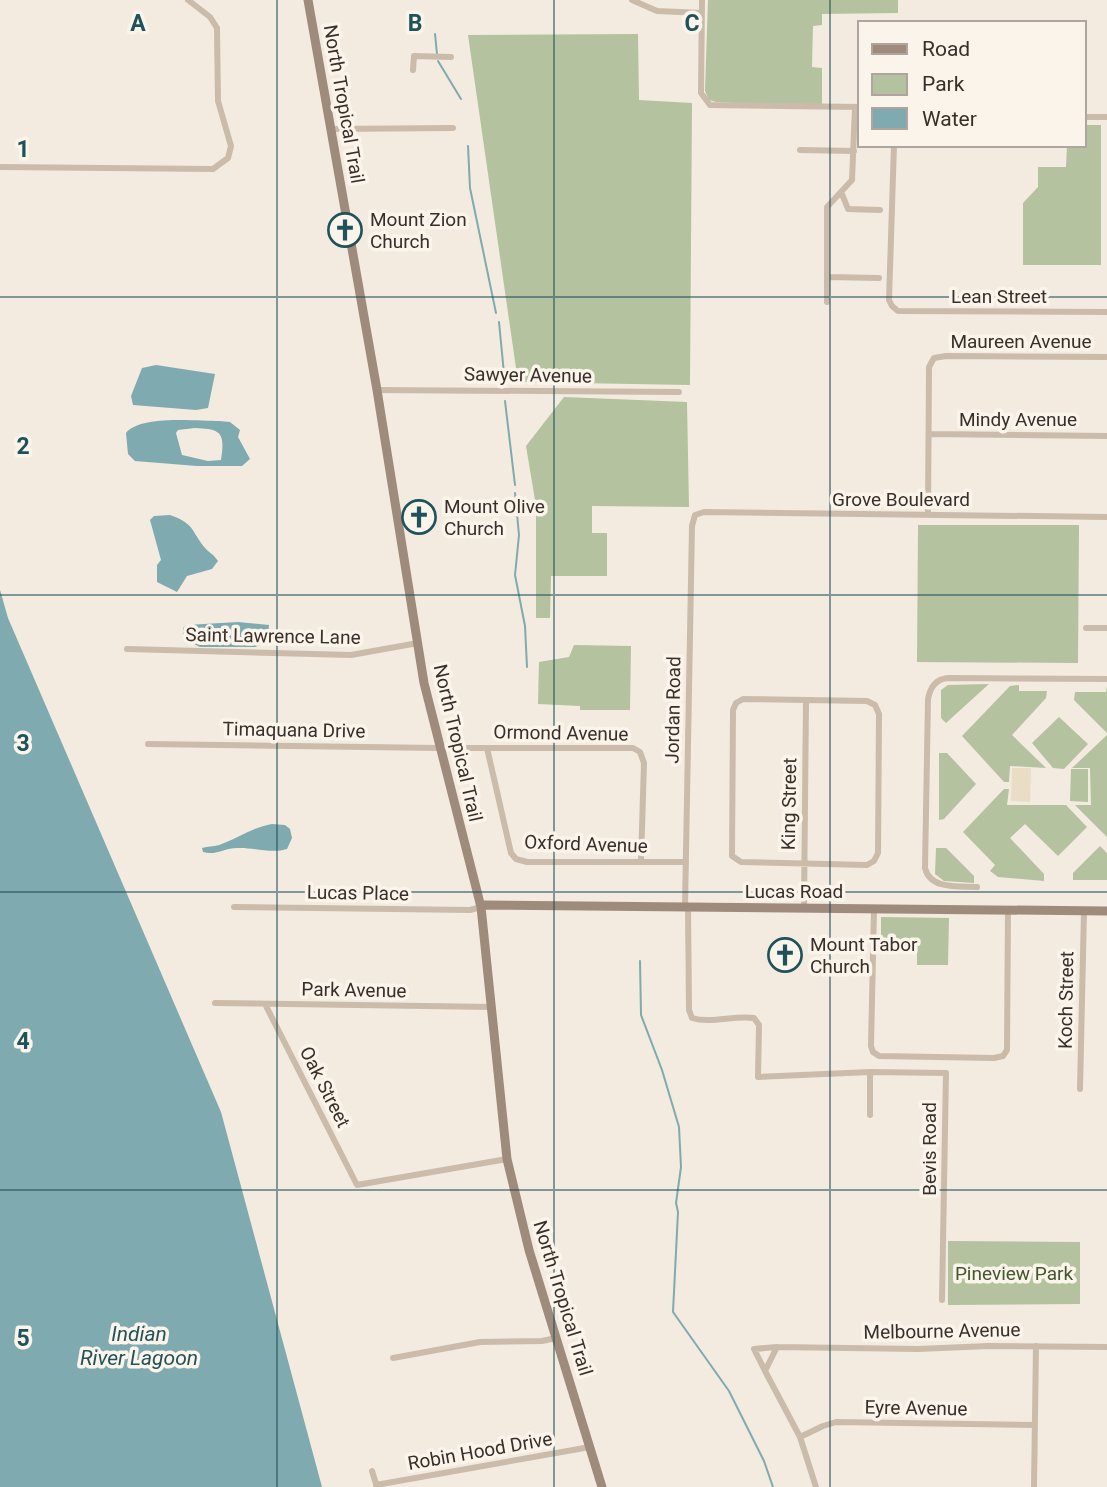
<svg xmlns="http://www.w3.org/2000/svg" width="1107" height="1487" viewBox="0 0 1107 1487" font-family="Roboto,sans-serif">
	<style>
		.green { fill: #b4c29f }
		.plaza { fill: #eaddc6 }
		.water { fill: #7eaab0; fill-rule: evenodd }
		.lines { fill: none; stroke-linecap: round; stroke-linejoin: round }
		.stream { stroke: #7eaab0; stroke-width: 2 }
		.street { stroke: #cbbbaa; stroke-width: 6 }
		.secondary { stroke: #9f8b7c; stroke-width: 9 }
		.grid { fill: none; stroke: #1f525a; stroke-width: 2; stroke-opacity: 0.55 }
		.labels { text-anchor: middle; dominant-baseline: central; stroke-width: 7; stroke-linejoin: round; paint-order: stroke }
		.street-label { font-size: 19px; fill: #392f2a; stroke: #faf4eb }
		.poi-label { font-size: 19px; fill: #392f2a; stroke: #faf4eb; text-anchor: start }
		.park-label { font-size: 19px; fill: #45572e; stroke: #faf4eb }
		.water-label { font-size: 21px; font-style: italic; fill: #1f525a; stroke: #faf4eb }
		.grid-label { font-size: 23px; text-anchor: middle; font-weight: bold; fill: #1f525a; stroke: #faf4eb; stroke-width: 7; stroke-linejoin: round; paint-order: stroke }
	</style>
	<rect width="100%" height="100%" fill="#f3ebdf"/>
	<path class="green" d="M708,0h190v13l-76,1v11l-9,1 -1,41 10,1v39l-106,-5 -7,-2 -4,-9z
		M638,34l1,66 53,3 -2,282 -172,-3 -50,-347z
		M1084,125h17v140h-78v-62l15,-16v-20h28l1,-22h17z
		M564,397l123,5 2,105 -97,-1v27h15v43h-56l-1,42h-14v-112l-10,-60z
		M918,525h161l-1,138 -161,-1z
		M574,645l57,1 -1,64h-50v-4l-42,-2 1,-42 30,-5z
		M989,684l-43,39 -5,-5v-28l7,-5z
		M1019,685v6h28l-1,7 -34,37 34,33 -36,-2 -1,16h-5l-42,-46 48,-50z
		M1107,686v47l-33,-33 1,-8h31z
		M1059,717l29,27 -24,25 -11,-1 -21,-25z
		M1107,735v102l-32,-32h16l-1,-37h-18z
		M939,753h8l29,31 -32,35 -5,1z
		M1071,769h17v33l-18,-1z
		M1004,789h5l-2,16h59l21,22 -29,29 -33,-32 -15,14 34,36v7l-46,-4 -8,-6 5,-6 -32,-33z
		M1100,846l7,7v27h-34v-7z
		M936,848h10l28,28v7l-30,-2 -9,-7z
		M881,917l68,1 -1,47h-31v-21h-36z
		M948,1241l132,1v62l-132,1z"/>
	<path class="plaza" d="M1012,768h19l-1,34 -19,-1z"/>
	<path class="water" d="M156,365l59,9 -7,34 -12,2 -63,-5 -2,-9 11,-28z
		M219,421l11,1 10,8 -2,7 12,22 -8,7h-45l-62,-5 -7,-7 -2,-21c14,-18 70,-12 93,-12zM195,428c27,1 30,5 26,32l-13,1 -26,-6 -6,-22 2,-3z
		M170,515c26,9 21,17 36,34 4,4 8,6 12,12l-6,8 -25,7 -10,16 -20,-10v-17l4,-5 -11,-40 4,-4z
		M0,590l8,28 213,494 101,375h-322z
		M238,622l31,3 -2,17 -12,5h-55l-6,-3 -5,-8 -6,-2v-6l4,-3z
		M272,824l13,1 5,4 2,9 -5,11c-16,5 -34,-2 -50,-1 -12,0 -22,8 -34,4l-1,-4c6,-2 11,-1 17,-3 18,-6 34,-18 53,-21z"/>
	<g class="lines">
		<path class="stream" d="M435,34l2,20
			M438,61l23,38
			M468,146l2,42 26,125
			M499,322l6,62
			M505,401l10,84
			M515,493l4,42 -4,40 10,51 2,41
			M640,961l1,54 21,55 17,57 2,40 -5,36 2,9 -5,100 56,79 35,70 9,26"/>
		<path class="street" d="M632,0l25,11 45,2
			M702,0l-1,93 9,12 150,2
			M413,70l1,-14 37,1
			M1084,117h23
			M331,129l122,-1
			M894,145l-5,155 3,6 6,5 209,1
			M800,150l54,1
			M0,167l213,2 15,-11 3,-12 -13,-45 -1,-73 -7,-11 -22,-17
			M842,194l6,15 32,1
			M828,277l51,1
			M827,302v-95l25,-27 3,-73
			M377,390l302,2
			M929,434l178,2
			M928,514l1,-147 5,-9 12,-2 161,1
			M1086,628h21
			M127,649l224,6 67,-12
			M743,699l124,2 8,4 4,9 -1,139 -4,8 -7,4 -126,-3 -9,-6 1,-146 3,-7z
			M148,744l291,4h194l7,4 4,11 -3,98
			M487,748l24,105 5,6 11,3h159
			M977,887c-18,-1 -47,3 -52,-19l3,-169c2,-11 8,-20 20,-21l159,1
			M234,907l236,3 11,-3
			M685,907l7,-381 3,-11 9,-3 403,5
			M688,907l1,103 3,8c19,6 42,-3 62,0l5,7 -1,52 112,-5 76,1 -4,227
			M804,908l2,-208
			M874,909l-3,137 2,6 6,4 115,2 9,-2 4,-6 1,-140
			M215,1003l277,4
			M265,1004l92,181 150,-26
			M1080,1089l4,-178
			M870,1115v-43
			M393,1358l87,-16 62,-1 14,-3
			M765,1371l-11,-22 23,-2
			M800,1437l23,-11 13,-4 198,3
			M372,1471l5,16
			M376,1485l214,-38
			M816,1487l-16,-50 -35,-66 12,-24 141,2 71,-3 118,1
			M1034,1487l2,-141"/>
		<path class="secondary" d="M308,0l69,390 47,293 57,224 26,252 22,91 73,237
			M481,907l4,-2 622,6"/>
	</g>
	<path class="grid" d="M277,0v1487M554,0v1487M830,0v1487M0,297h1107M0,595h1107M0,892h1107M0,1190h1107"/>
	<defs>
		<g id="church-ring" transform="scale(1.75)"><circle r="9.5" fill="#faf4eb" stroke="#1f525a" stroke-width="1.5"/><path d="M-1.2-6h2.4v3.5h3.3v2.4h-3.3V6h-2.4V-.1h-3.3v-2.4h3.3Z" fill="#1f525a"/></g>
	</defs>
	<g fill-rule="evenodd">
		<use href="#church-ring" x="345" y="230"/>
		<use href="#church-ring" x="419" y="517"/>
		<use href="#church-ring" x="785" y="955"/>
	</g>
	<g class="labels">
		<g class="street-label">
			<text transform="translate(344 104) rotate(80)">North Tropical Trail</text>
			<text x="999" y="296">Lean Street</text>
			<text x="1021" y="341">Maureen Avenue</text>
			<text transform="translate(528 375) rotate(1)">Sawyer Avenue</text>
			<text x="1018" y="419">Mindy Avenue</text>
			<text x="901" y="499">Grove Boulevard</text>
			<text transform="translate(273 636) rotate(1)">Saint Lawrence Lane</text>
			<text transform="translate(673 710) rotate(-89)">Jordan Road</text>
			<text transform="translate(294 730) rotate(1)">Timaquana Drive</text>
			<text transform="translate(561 733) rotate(1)">Ormond Avenue</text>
			<text transform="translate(458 743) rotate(77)">North Tropical Trail</text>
			<text transform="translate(789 804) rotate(-89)">King Street</text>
			<text transform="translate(586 844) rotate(2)">Oxford Avenue</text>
			<text x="794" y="891">Lucas Road</text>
			<text transform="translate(358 893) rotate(1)">Lucas Place</text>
			<text transform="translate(354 990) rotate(1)">Park Avenue</text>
			<text transform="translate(1066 1000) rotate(-89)">Koch Street</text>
			<text transform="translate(325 1087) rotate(63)">Oak Street</text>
			<text transform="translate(929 1149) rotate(-90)">Bevis Road</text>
			<text transform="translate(563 1298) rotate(73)">North Tropical Trail</text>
			<text transform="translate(942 1331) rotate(-1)">Melbourne Avenue</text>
			<text transform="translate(916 1408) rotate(1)">Eyre Avenue</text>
			<text transform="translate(480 1451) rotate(-10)">Robin Hood Drive</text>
		</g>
		<g class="poi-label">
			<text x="370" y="219">Mount Zion<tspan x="370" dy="22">Church</tspan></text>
			<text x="444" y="506">Mount Olive<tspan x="444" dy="22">Church</tspan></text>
			<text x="810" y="944">Mount Tabor<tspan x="810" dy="22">Church</tspan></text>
		</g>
		<g class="park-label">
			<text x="1014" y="1273">Pineview Park</text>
		</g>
		<g class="water-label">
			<text x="139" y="1334">Indian<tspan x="139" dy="24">River Lagoon</tspan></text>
		</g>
	</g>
	<g class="grid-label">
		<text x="138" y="31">A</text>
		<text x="415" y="31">B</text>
		<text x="692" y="31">C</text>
		<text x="23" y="157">1</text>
		<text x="23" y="454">2</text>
		<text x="23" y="751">3</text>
		<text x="23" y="1049">4</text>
		<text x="23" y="1346">5</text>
	</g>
	<rect x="858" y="21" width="228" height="126" fill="#faf4eb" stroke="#ada59e" stroke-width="2"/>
	<rect x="872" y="44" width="35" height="10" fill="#9f8b7c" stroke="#ada59e" stroke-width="2"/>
	<text x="922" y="56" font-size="21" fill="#392f2a">Road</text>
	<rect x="872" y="74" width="35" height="21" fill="#b4c29f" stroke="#ada59e" stroke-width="2"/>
	<text x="922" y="91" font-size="21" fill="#392f2a">Park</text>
	<rect x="872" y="108" width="35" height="21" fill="#7eaab0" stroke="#ada59e" stroke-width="2"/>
	<text x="922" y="126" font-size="21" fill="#392f2a">Water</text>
</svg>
